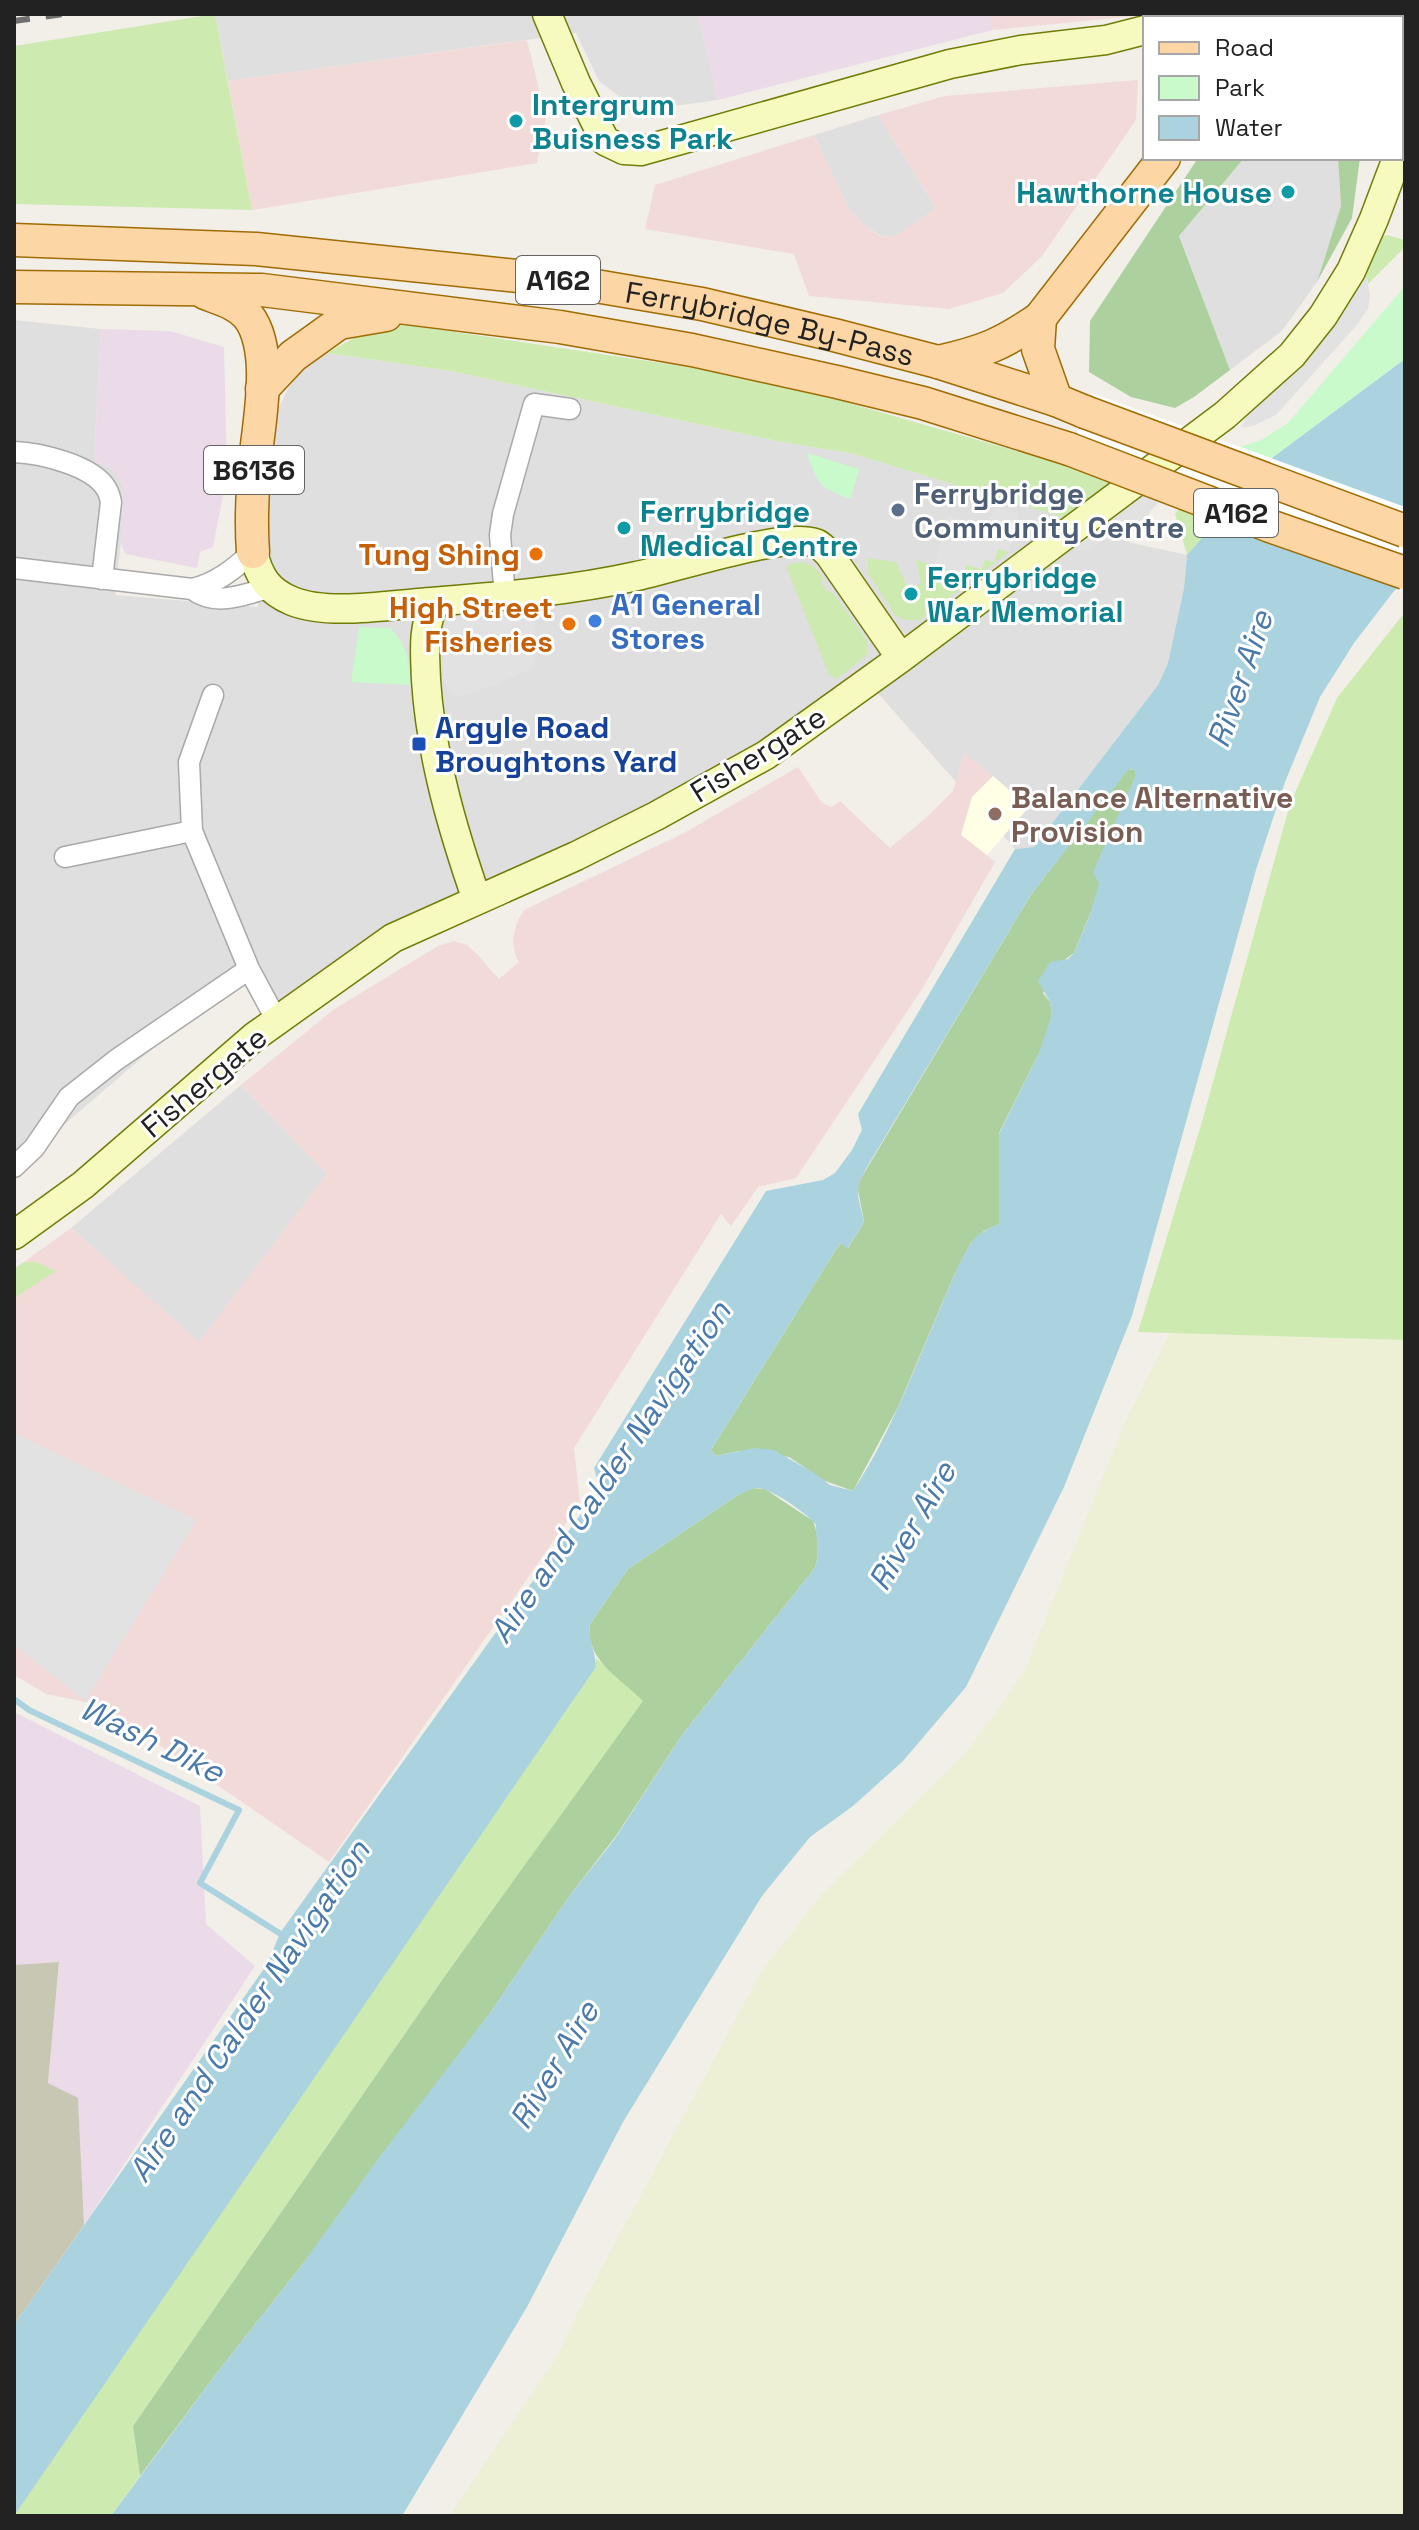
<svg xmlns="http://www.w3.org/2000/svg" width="1419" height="2530" viewBox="0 0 1419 2530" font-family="'Space Grotesk',sans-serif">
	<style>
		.residential { fill: #e0dfdf }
		.commercial { fill: #f2dad9 }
		.industrial { fill: #ebdbe8 }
		.education { fill: #ffffe5 }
		.construction { fill: #c7c7b4 }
		.farmland { fill: #eef0d5 }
		.grass { fill: #cdebb0 }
		.forest { fill: #add19e }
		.park { fill: #c8facc }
		.parking { fill: #e2e2e2 }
		.water { fill: #aad3df; fill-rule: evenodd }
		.pier { fill: #fff }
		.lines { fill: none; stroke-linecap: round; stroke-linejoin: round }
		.stream { stroke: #aad3df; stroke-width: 6 }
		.street-casing { stroke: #a9a9a9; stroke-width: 23 }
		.secondary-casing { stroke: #707d05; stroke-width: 31 }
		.primary-casing { stroke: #a06b00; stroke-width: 35 }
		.street { stroke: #fff; stroke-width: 20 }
		.secondary { stroke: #f7fabf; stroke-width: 28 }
		.primary { stroke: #fcd6a4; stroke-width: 32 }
		.rail { stroke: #707070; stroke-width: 6; stroke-dasharray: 16 16; stroke-linecap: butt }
		.primary-bridge-casing { stroke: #a06b00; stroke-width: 35; stroke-linecap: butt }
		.primary-bridge { stroke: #fcd6a4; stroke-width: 32 }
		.culture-dot { fill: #0f9aa8; stroke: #fff; stroke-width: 3 }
		.service-dot { fill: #5c6f8a; stroke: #fff; stroke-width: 3 }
		.food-dot { fill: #e8710a; stroke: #fff; stroke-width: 3 }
		.shop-dot { fill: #3f7fe0; stroke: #fff; stroke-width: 3 }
		.transit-dot { fill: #1a4fb4; stroke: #fff; stroke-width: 3 }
		.education-dot { fill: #8d6e63; stroke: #fff; stroke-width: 3 }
		.labels { text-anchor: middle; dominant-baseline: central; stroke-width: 6; stroke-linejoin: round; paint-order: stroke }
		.shield { fill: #fff; stroke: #646464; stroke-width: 2 }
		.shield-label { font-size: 28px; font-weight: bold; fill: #222 }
		.culture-label { font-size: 30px; font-weight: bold; fill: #0d838f; stroke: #fff; text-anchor: start }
		.street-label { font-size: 30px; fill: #222; stroke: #fff }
		.service-label { font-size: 30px; font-weight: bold; fill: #4e5e75; stroke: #fff; text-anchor: start }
		.food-label { font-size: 30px; font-weight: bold; fill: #c56008; stroke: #fff; text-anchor: end }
		.shop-label { font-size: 30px; font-weight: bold; fill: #366cbe; stroke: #fff; text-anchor: start }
		.transit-label { font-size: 30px; font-weight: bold; fill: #164399; stroke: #fff; text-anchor: start }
		.education-label { font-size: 30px; font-weight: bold; fill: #785e54; stroke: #fff; text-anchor: start }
		.water-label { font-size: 32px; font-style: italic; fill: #4a7aab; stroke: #fff }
	</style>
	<rect width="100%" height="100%" fill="#f2efe9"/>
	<path class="residential" d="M215,14h483l20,86 -59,8 -30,-4 -30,-23 -23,-48 -348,48z
		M878,115l58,93 -37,26 -10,3 -8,-1 -17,-11 -15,-16 -35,-74z
		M1244,158h94l3,48 -24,76 -35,49 -52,39 -51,-135z
		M14,320l87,9 -7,132 21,10 8,13 -1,49 -7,62 143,12 18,-194 13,-26 16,-23 22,-11 124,18 326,70 73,12 222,67 60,23 55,12 -3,33 -16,75 -10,22 -124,162 -19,2 -147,-167 -189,133 -304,129 -102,71 -35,-40 -224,193z
		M241,1085l86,89 -128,169 -128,-115z"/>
	<path class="commercial" d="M989,14h167l-163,16z
		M527,40l19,78 -9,45 -285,47 -24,-129z
		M1138,80l-2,40 -94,136 -39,37 -54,16 -140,-13 -15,-42 -149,-25 10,-44 159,-50 35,74 15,16 16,11 9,1 10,-3 37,-26 -58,-93 67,-19z
		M964,753l29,23 -21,21 -10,38 33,27 -73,127 -126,189 -38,9 -27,39 -10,-12 -147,234 6,55 -251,359 -219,-151 -19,-8 -45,-9 -32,-19v-406l57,-41 128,114 128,-168 -86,-89 92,-75 105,-64 16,-5 13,4 8,7 24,27 20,-17 -4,-8 -2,-15 4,-17 7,-12 160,-77 114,-66 24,36 10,4 8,-6 50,47 39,-33 24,-24z"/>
	<path class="industrial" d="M698,14h291l4,16 -275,70z
		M101,329l69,2 54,16 3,128 -14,72 -13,5 -3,16 -72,-14 -4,-10 2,-60 -8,-13 -21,-10z
		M14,1712l186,94 6,118 49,42 -171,259 -6,-126 -30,-16 11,-120 -45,2z"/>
	<path class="education" d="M993,776l36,31 -42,48 -26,-20 11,-38z"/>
	<path class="construction" d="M59,1962l-11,121 30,15 6,127 -70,100v-360z"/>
	<path class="farmland" d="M1170,1333l235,7v1176h-956l107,-158 25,-52 180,-334 60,-77 148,-146 55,-77 100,-248z"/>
	<path class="grass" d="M215,14l37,196 -238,-6v-158z
		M1387,235l18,5v7l-37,37 -1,-5 -8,-9 19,-33z
		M395,323l366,55 304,87 45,17 -38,38 -222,-67 -73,-12 -326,-70 -124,-18 34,-19z
		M1272,458l-85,97 -12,-41 5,-7z
		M998,548l11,4 -89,68h-16l-9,-5 -27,-42v-15l28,4 12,26 13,-4 -5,-24 47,14 3,-9 19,-5z
		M800,562c12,2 18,6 23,17l-2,4 5,7 7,3 34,47v15l-30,24 -8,-4 -43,-109z
		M1405,612v728l-267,-8 63,-207 89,-321 47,-106z
		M24,1262h12l20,9 -42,27v-29z
		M596,1658l48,43 -197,272 -314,453 7,50 -29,40h-97v-4l582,-845z"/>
	<path class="forest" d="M1198,158h46l-65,78 51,134 -36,27 -19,11 -44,-11 -42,-25 1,-51z
		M1338,158h22l-8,60 -35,64 24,-76z
		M1128,769l7,1 1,5 -39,122 -23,56 -11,8 -20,32 7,9 2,12 -5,19 -8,20 -40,80v91l-15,7 -13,12 -16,30 -57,134 -45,84 -28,-10 -36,-24 -50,-6 -23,5 -5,-6 124,-199 7,-9 6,6 16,-26 -7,-37 173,-289z
		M753,1488l12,1 48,32c6,13 6,33 2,47l-133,167 -66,101 -46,59 -78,115 -190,255 -83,105 -79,106 -7,-50 314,-453 196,-272c-21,-22 -59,-41 -53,-77l38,-55 110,-74z"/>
	<path class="park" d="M1405,286v73l-133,99 -32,-11 23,-8 25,-16z
		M807,453l52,16 -8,30c-34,-13 -32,-13 -44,-46z
		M359,627l31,1c19,19 18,32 21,57l-60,-3z"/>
	<path class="parking" d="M1359,270l8,9 3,17 -2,13 -12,17 -80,89 -23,11 -12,2 9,-18z
		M1159,476l7,18 -23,26 -61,32 -15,-9z
		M994,507l25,7 -10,38 -11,-3 -4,13 -9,-2 -3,9 -16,-4 -2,9 -30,-8 14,-50 40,11z
		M467,611l6,9 62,-3v48l-8,6 -32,14 -33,11 -9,-1 -10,-14 1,-49 6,-15z
		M14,1433l183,87 -112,181 -71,-56z"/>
	<path class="water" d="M1405,359v223l-11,9 -40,52 -34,54 -35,85 -29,88 -124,446 -68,171 -98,200 -63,74 -50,45 -43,31 -48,59 -139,226 -96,185 -125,209h-291l108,-146 83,-105 76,-106 114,-149 78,-115 44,-55 68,-105 133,-167c5,-17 1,-26 1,-43 -8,-11 -46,-38 -60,-37 -6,1 -12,5 -18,7l-110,74 -38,55c-3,14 6,28 6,43l-582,849v-191l254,-362 12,-30 316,-440 2,-11 -4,-14 172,-277 57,-11 12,-7 17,-23 10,-20 -4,-16 157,-265 19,-2 124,-162 10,-22 16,-75 3,-33 85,-97zM1131,769l3,1 2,5 -43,97 6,12 -10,33 -15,36 -6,6 -18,3 -12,19 12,21 2,12 -13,39 -40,81v90c-11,5 -23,10 -29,21 -15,23 -23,49 -34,73 -25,59 -48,120 -83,173l-23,-6 -16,-12 -40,-23 -19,-2 -39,8 -5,-6 124,-199 6,-8 6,6 17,-27c-7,-32 -11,-31 6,-60l160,-266 98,-126z"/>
	<path class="pier" d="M1092,393l313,114v82l-340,-124z"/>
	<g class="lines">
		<path class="stream" d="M14,1699l15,11 210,100 -39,73 87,55"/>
		<g class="street-casing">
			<path id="street" d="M14,452c25,1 80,13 93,38 2,3 3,8 4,12l-9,77
				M14,568l178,21c24,-5 43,-21 61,-37
				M192,589c24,18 50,6 76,-1
				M505,597l-5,-62 3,-21 31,-110 36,5
				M213,695l-24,67 3,69 57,138 28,52
				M65,857l127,-26
				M14,1167l20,-19 35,-51 47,-37 133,-91"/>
		</g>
		<g class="secondary-casing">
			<path id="secondary" d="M547,14l29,69 29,58 19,9 17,1 309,-87 71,-14 85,-10 39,-10
				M1401,61l4,1
				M253,552c6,25 15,39 39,49 34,14 91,5 127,2 73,-6 146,-11 218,-27 39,-8 144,-44 178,-33 5,1 10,7 14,11l72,104
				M435,602c-13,27 -10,49 -9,78 5,76 26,148 51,220
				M14,1235l69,-50 171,-148 139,-99 183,-82 80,-40 110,-61 135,-97 324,-243 67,-60 31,-39 28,-45 23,-52 23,-61"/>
		</g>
		<g class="primary-casing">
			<g id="primary">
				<path id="s1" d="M14,240l242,9 310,32 136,23 132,31 104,27 118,38 29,12"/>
				<path d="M14,287l248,3 298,37 132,23 145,32 86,21 146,46"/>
				<path d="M205,293c15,6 32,10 43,23 28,36 9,114 6,156 -2,27 -3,54 -1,80"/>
				<path d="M1040,318l-2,31 18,51"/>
				<path d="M938,362c45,-10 65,-18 102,-44l124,-160"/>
				<path d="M262,389l31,-33 46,-33 47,-8"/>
			</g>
		</g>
		<use href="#street" class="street"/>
		<use href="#secondary" class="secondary"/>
		<use href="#primary" class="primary"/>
		<path class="rail" d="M14,21l49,-7"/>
		<g class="primary-bridge-casing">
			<path id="primary-bridge" d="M1085,412l320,119
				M1069,449l201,77 135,47"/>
		</g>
		<use href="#primary-bridge" class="primary-bridge"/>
	</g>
	<g class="culture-dot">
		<circle cx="516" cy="121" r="8"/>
		<circle cx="1288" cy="192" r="8"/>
		<circle cx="624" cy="528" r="8"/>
		<circle cx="911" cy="594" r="8"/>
	</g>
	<circle class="service-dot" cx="898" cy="510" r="8"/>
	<g class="food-dot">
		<circle cx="536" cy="554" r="8"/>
		<circle cx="569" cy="624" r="8"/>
	</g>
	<circle class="shop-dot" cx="595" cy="621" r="8"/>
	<rect class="transit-dot" x="411" y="736" width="16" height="16" rx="4"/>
	<circle class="education-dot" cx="995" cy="814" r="8"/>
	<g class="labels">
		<g class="shield">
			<rect x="516" y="256" width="84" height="48" rx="6"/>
			<rect x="204" y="446" width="100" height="48" rx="6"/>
			<rect x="1194" y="489" width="84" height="48" rx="6"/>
		</g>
		<g class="shield-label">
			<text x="558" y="280">A162</text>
			<text x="254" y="470">B6136</text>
			<text x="1236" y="513">A162</text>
		</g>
		<g class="culture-label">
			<text x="532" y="104">Intergrum<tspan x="532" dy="34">Buisness Park</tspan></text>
			<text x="1272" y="192" text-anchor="end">Hawthorne House</text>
			<text x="640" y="511">Ferrybridge<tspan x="640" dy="34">Medical Centre</tspan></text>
			<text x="927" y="577">Ferrybridge<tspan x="927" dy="34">War Memorial</tspan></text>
		</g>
		<g class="street-label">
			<text stroke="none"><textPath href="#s1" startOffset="762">Ferrybridge By-Pass</textPath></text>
			<text transform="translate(758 754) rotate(-32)">Fishergate</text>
			<text transform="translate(204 1082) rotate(-40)">Fishergate</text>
		</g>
		<g class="service-label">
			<text x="914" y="493">Ferrybridge<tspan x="914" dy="34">Community Centre</tspan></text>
		</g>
		<g class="food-label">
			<text x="520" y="554">Tung Shing</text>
			<text x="553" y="607">High Street<tspan x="553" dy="34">Fisheries</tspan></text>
		</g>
		<g class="shop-label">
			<text x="611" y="604">A1 General<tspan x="611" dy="34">Stores</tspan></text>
		</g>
		<g class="transit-label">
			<text x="435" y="727">Argyle Road<tspan x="435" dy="34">Broughtons Yard</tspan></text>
		</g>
		<g class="education-label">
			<text x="1011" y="797">Balance Alternative<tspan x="1011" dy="34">Provision</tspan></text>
		</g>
		<g class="water-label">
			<text transform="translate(1240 679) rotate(-71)">River Aire</text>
			<text transform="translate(610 1472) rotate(-56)">Aire and Calder Navigation</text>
			<text transform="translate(912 1526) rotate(-60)">River Aire</text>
			<text transform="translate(152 1740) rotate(26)">Wash Dike</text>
			<text transform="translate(249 2011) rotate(-56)">Aire and Calder Navigation</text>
			<text transform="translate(554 2065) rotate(-59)">River Aire</text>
		</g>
	</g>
	<rect width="1419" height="2530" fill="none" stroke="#222222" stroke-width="32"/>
	<rect x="1143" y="16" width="260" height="144" fill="#ffffff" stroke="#a7a7a7" stroke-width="2"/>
	<rect x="1159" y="42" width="40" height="12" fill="#fcd6a4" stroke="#a7a7a7" stroke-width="2"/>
	<text x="1215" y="56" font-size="24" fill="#222222">Road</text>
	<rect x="1159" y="76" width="40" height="24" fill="#c8facc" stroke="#a7a7a7" stroke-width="2"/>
	<text x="1215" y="96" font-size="24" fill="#222222">Park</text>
	<rect x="1159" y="116" width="40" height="24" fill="#aad3df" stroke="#a7a7a7" stroke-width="2"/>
	<text x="1215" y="136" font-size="24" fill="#222222">Water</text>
</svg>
